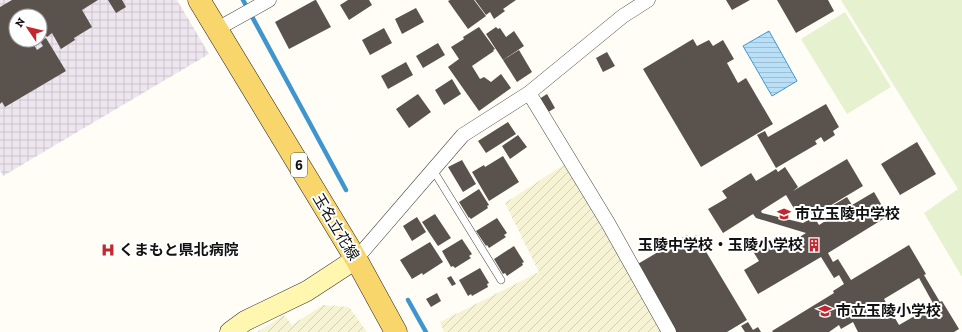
<svg xmlns="http://www.w3.org/2000/svg" width="962" height="332" viewBox="0 0 962 332" font-family="'Zilla Slab','Noto Sans JP',serif">
	<style>
		.industrial { fill: url(#industrial-grid); fill-rule: evenodd }
		.farmland { fill: url(#farmland-furrows) }
		.pitch { fill: #e6f2cf }
		.water { fill: url(#water-rules); stroke: #3f96cf }
		.lines { fill: none; stroke-linecap: round; stroke-linejoin: round }
		.stream { stroke: #3f96cf; stroke-width: 4.5 }
		.building { fill: #5a524d; fill-rule: evenodd }
		.lane-casing { stroke: #444; stroke-width: 8 }
		.street-casing { stroke: #444; stroke-width: 15 }
		.secondary-casing { stroke: #333; stroke-width: 21 }
		.primary-casing { stroke: #222; stroke-width: 23 }
		.lane { stroke: #fff; stroke-width: 7 }
		.street { stroke: #fff; stroke-width: 14 }
		.secondary { stroke: #fff6b0; stroke-width: 20 }
		.primary { stroke: #f9d66b; stroke-width: 22 }
		.labels { text-anchor: middle; dominant-baseline: central; stroke-width: 4; stroke-linejoin: round; paint-order: stroke }
		.shield { fill: #fff; stroke: #585858; stroke-width: 1 }
		.shield-label { font-size: 14px; font-weight: bold; fill: #111 }
		.poi-label { font-size: 15px; font-weight: bold; fill: #111; stroke: #fff; text-anchor: start }
		.street-label { font-size: 15px; fill: #111; stroke: #fff }
	</style>
	<defs>
		<pattern id="industrial-grid" width="8" height="8" patternUnits="userSpaceOnUse"><rect width="8" height="8" fill="#eee6ef"/><path d="M0 4h8M4 0v8" fill="none" stroke="#cbc4cc"/></pattern>
		<pattern id="farmland-furrows" width="10" height="10" patternUnits="userSpaceOnUse"><rect width="10" height="10" fill="#f6f3d4"/><path d="M-1 1l2-2M0 10L10 0M9 11l2-2" fill="none" stroke="#d2cfb5"/></pattern>
		<pattern id="water-rules" width="6" height="5" patternUnits="userSpaceOnUse"><rect width="6" height="5" fill="#b9e0f7"/><path d="M0 2.5h6" fill="none" stroke="#9ebfd3"/></pattern>
	</defs>
	<rect width="100%" height="100%" fill="#fffdf5"/>
	<path class="industrial" d="M0,0h177l32,54 -206,122 -3,-6zM16,16h24v24h-24z"/>
	<path class="farmland" d="M565,164l98,168h-219l-4,-10 99,-50 -34,-69z
		M323,305l26,2 18,25h-110l27,-17 8,10z"/>
	<path class="pitch" d="M841,0h121v277l-38,-64 34,-24z
		M845,12l46,75 -44,27 -46,-75z"/>
	<path class="water" d="M769,31l28,50 -25,15 -29,-50z"/>
	<g class="lines">
		<path class="stream" d="M243,0l103,190
			M408,300l18,32"/>
	</g>
	<path class="building" d="M12,0h86l-16,10 10,17 -18,11 1,2 -14,9 -9,-16 -5,4 -5,-7 -2,1v-15h-24v24h15l6,10 6,-4 -3,-5 6,-3 20,33 -61,36 -3,-5 -2,2v-97z
		M108,0h14l4,7 -10,6z
		M315,0h1l15,27 -42,22 -14,-27z
		M348,0h21l3,5 -23,15 -9,-15z
		M450,0h24l12,16 -18,13 -20,-28z
		M475,0h41l-13,9 2,2 -11,8 -4,-7 -4,3z
		M726,0h24l-18,10z
		M777,0h51l6,11 -38,22z
		M416,8l8,14 -22,12 -7,-15z
		M479,27l16,22 -2,1 1,1 -22,15 8,13 4,-2 7,5 10,-8 10,14 -32,23 -31,-44 11,-8 -8,-12 13,-8 -1,-2z
		M496,27l2,2 2,-1 6,9 8,-6 10,15 -21,14 -17,-26z
		M384,28l8,15 -22,12 -8,-15z
		M693,39l4,7 12,-6 4,6 10,-6 11,19 -7,4 11,20 8,-5 27,46 -72,43 -58,-98z
		M438,43l7,12 -22,13 -7,-12z
		M519,50l13,22 -15,10 -14,-22z
		M607,52l8,14 -12,6 -7,-14z
		M406,62l7,13 -25,14 -7,-13z
		M452,79l9,15 -17,11 -9,-15z
		M418,94l13,18 -22,16 -13,-19z
		M547,94l8,14 -10,6 -9,-13z
		M826,104l13,23 -6,4 2,4 -11,7 -3,-5 -6,4 2,3 -41,24 -19,-33 8,-4 3,6z
		M508,122l8,12 -30,19 -8,-12z
		M518,135l9,12 -17,12 -8,-13z
		M917,142l19,32 -36,21 -19,-31z
		M503,156l16,26 -30,19 -17,-29 12,-7 1,2z
		M847,159l16,27 -50,30 -6,-10 -11,6 -10,-17 -25,16 1,2 41,10 11,-6 5,8 16,-10 -5,-8 17,-10 5,8 22,-13 14,24 -60,37 5,9 5,-3 13,21 58,-35 17,29 -2,1 16,27 2,-1 17,28 -5,3h-96l-5,-10 -12,7 -2,-4 -10,7h-56l-1,-1 62,-38 -1,-2 11,-7 -5,-9 -5,3 -13,-21 -63,37 -14,-24 15,-9 -5,-8 18,-10 5,8 29,-18 -50,-15 -3,-4 -30,19 -15,-24 19,-11 -5,-7 29,-18 5,8 20,-12 2,3 7,-5 13,20 -5,4zM919,278l15,27 -35,20 -15,-26z
		M462,160l14,24 -13,8 -15,-25z
		M479,189l10,16 -2,1 1,2 -17,11 -2,-2v1l-10,-16z
		M435,214l16,24 -13,8 -16,-24z
		M417,217l9,15 -14,9 -9,-15z
		M497,218l10,15 -3,2 2,2 -17,11 -2,-3 -1,1 -10,-15z
		M687,235l3,4 6,-4 51,85 -20,12h-51l-40,-67z
		M462,239l10,15 -3,2 2,2 -16,10 -2,-2 -2,1 -9,-16z
		M430,242l13,20 -20,13 -1,-2 -10,6 -12,-19z
		M514,246l10,16 -2,1 1,2 -16,11 -2,-3 -2,1 -9,-15z
		M480,268l9,15 -2,1 1,3 -16,9 -1,-2 -3,2 -9,-16z
		M451,276l5,8 -4,2 -5,-8z
		M437,293l4,8 -10,6 -5,-8z
		M748,322l5,8 5,-3 3,5h-16l-4,-6z"/>
	<g class="lines">
		<g class="lane-casing">
			<path id="lane" d="M433,170l68,110"/>
		</g>
		<g class="street-casing">
			<path id="street" d="M217,29l52,-29
				M529,93l79,130 61,109
				M356,259l107,-124 66,-42 94,-77 25,-16"/>
		</g>
		<g class="secondary-casing">
			<path id="secondary" d="M230,332l15,-11 62,-30 49,-32"/>
		</g>
		<g class="primary-casing">
			<path id="primary" d="M199,0l157,259 40,73"/>
		</g>
		<use href="#lane" class="lane"/>
		<use href="#street" class="street"/>
		<use href="#secondary" class="secondary"/>
		<use href="#primary" class="primary"/>
	</g>
	<defs>
		<g id="school-bare" transform="scale(1.08)"><path d="M0-5L7-2L0 1L-7-2ZM-4 1L0 2.5L4 1V4Q0 6-4 4Z" fill="#c4262e" stroke="#fff" stroke-width="2.5" paint-order="stroke"/></g>
		<g id="building-bare" transform="scale(1.08)"><path d="M-4-6H4V6H1V3H-1V6H-4ZM-2.5-4.3h1.7v1.8h-1.7ZM.8-4.3h1.7v1.8H.8ZM-2.5-1h1.7V.8h-1.7ZM.8-1h1.7V.8H.8Z" fill="#c4262e" stroke="#fff" stroke-width="2.5" paint-order="stroke"/></g>
		<g id="hospital-bare" transform="scale(1.08)"><path d="M-5-5h3v3.5h4V-5h3V5h-3V1.5h-4V5h-3Z" fill="#c4262e" stroke="#fff" stroke-width="2.5" paint-order="stroke"/></g>
	</defs>
	<g fill-rule="evenodd">
		<use href="#school-bare" x="784" y="214"/>
		<use href="#building-bare" x="814" y="245"/>
		<use href="#hospital-bare" x="108" y="250"/>
		<use href="#school-bare" x="825" y="311"/>
	</g>
	<g class="labels">
		<rect class="shield" x="291" y="153" width="16" height="24" rx="3"/>
		<g class="shield-label">
			<text x="299" y="165">6</text>
		</g>
		<g class="poi-label">
			<text x="795" y="214">市立玉陵中学校</text>
			<text x="803" y="245" text-anchor="end">玉陵中学校・玉陵小学校</text>
			<text x="119" y="250">くまもと県北病院</text>
			<text x="836" y="311">市立玉陵小学校</text>
		</g>
		<g class="street-label">
			<text transform="translate(336 227) rotate(59)">玉名立花線</text>
		</g>
	</g>
	<g transform="translate(28 28) rotate(305)"><circle r="19" fill="#ffffff" stroke="#a0a0a0"/>
	<path d="M0-3L7 15L0 10L-7 15Z" fill="#c4262e"/>
	<text y="-6" font-size="11" font-weight="bold" text-anchor="middle" fill="#111111">N</text>
	</g>
</svg>
